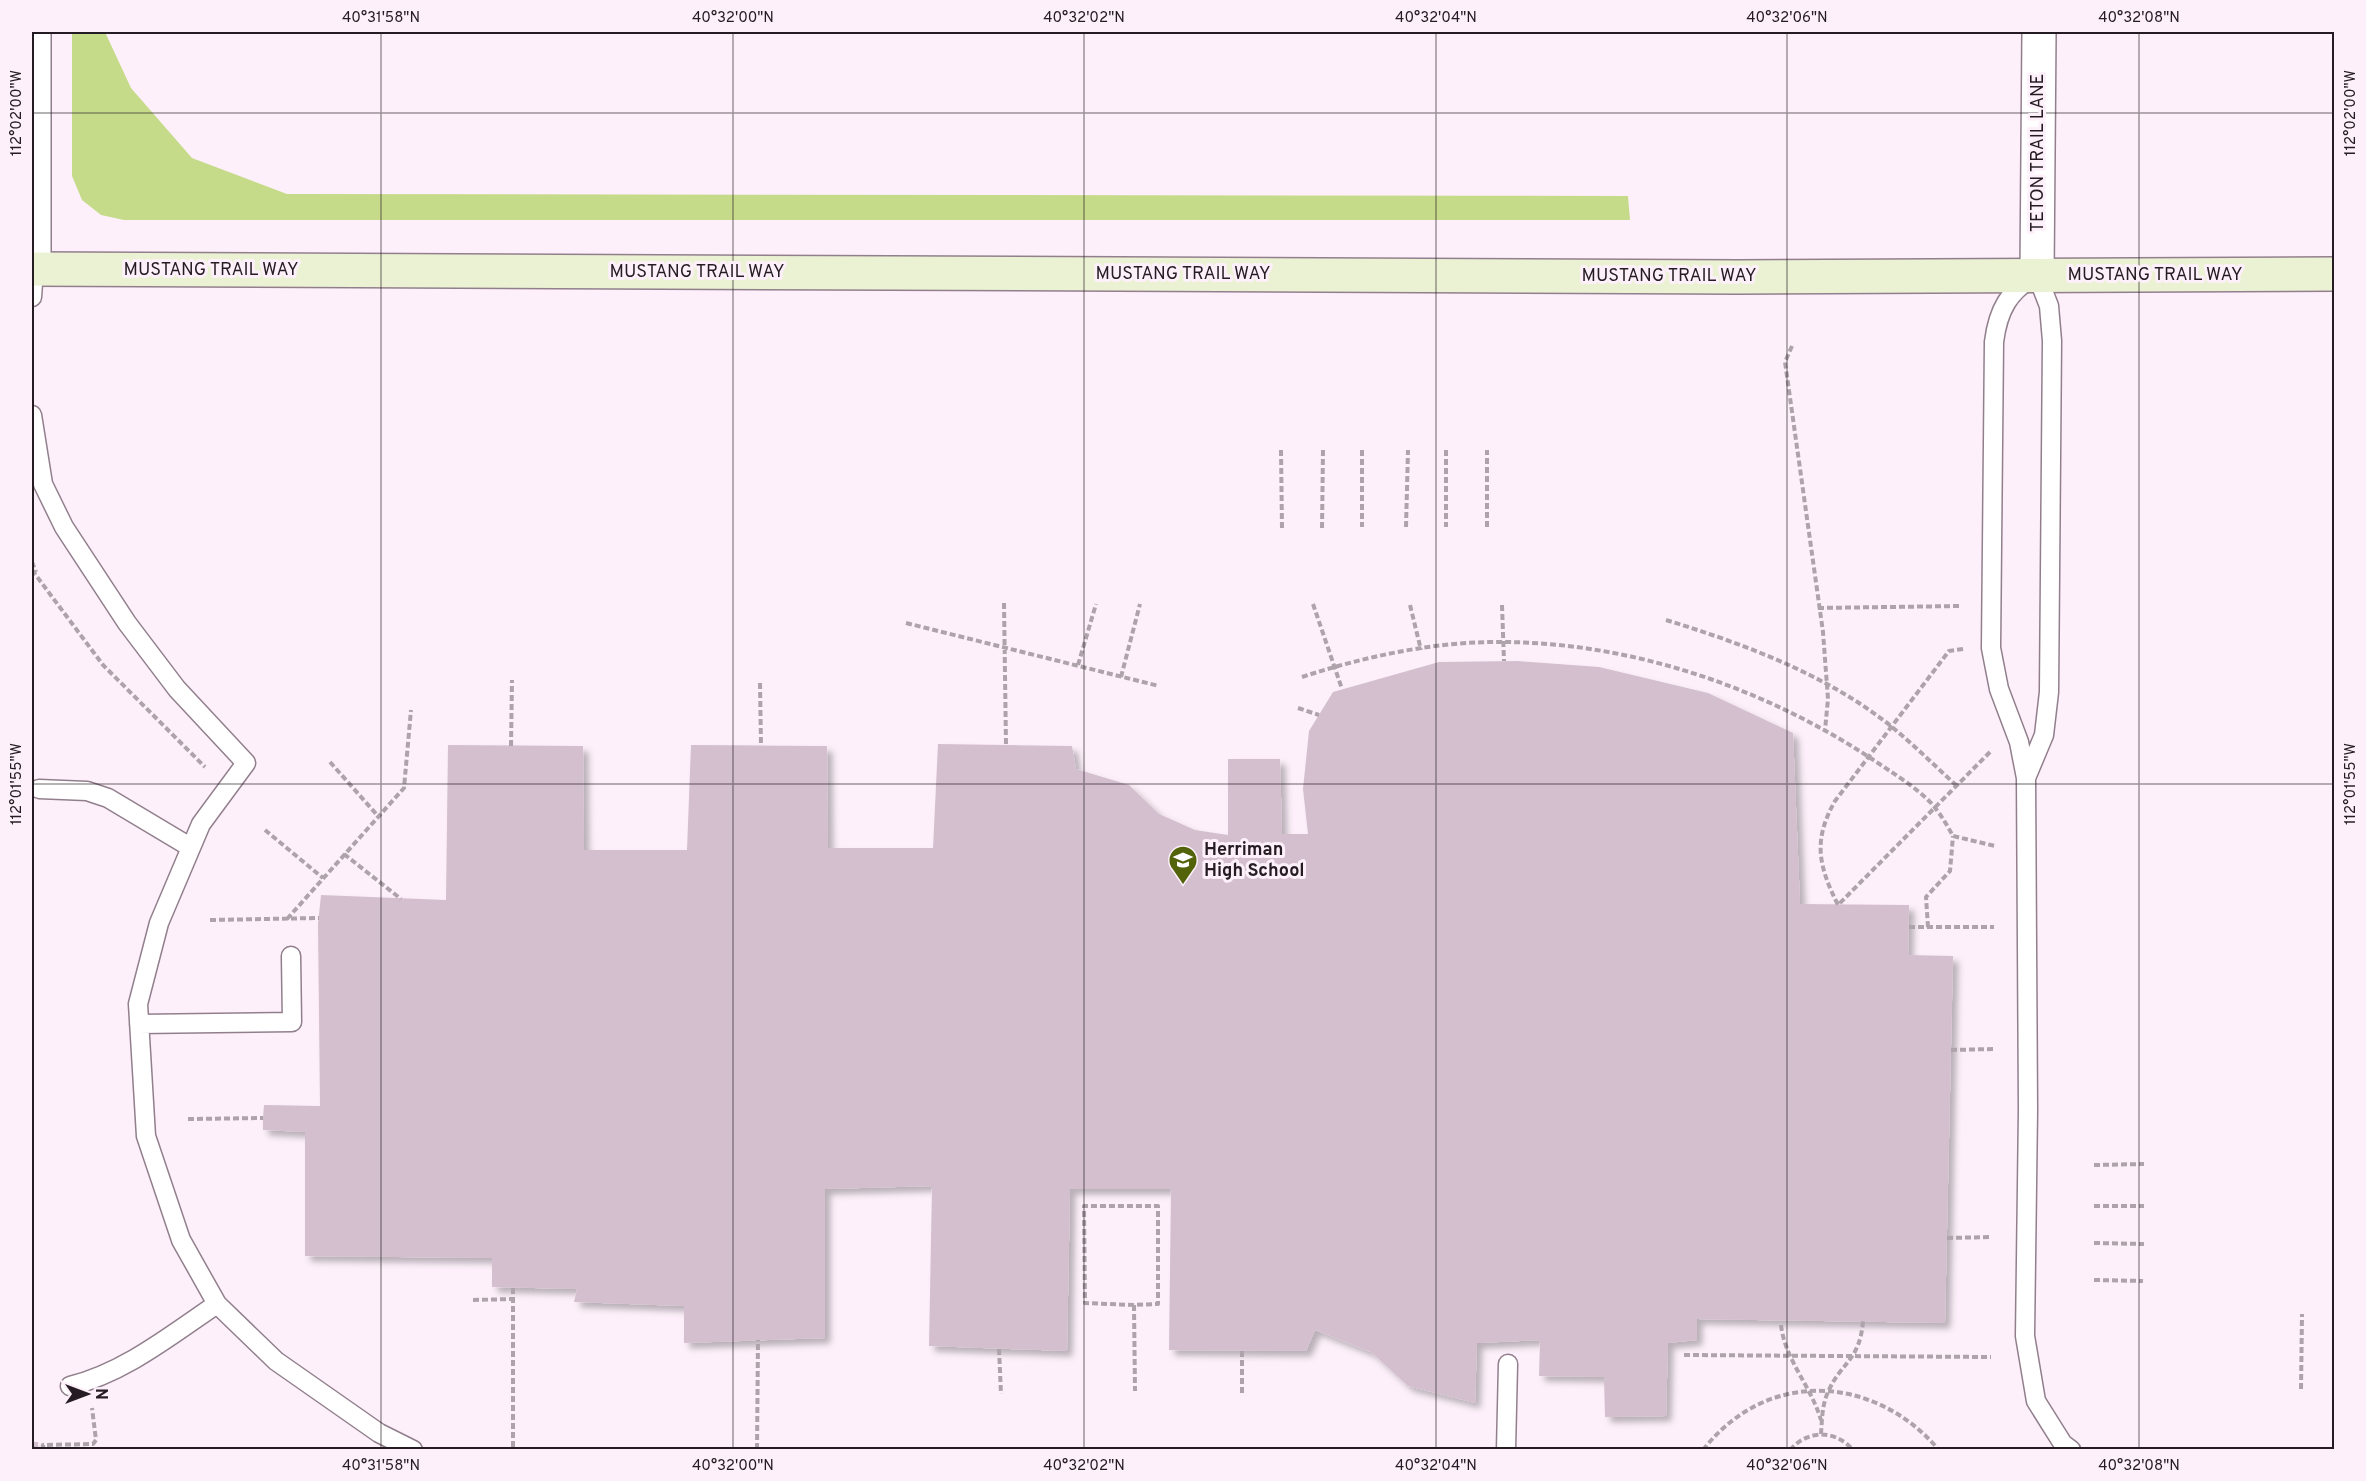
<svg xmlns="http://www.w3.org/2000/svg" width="2366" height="1481" viewBox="0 0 2366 1481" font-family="Overpass,sans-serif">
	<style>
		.green { fill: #c6db8a }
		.building { fill: #d4bfcf; filter: url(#shadow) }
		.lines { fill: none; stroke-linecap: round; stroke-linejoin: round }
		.service-casing { stroke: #927f8d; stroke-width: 21 }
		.minor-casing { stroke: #927f8d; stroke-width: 36 }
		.secondary-casing { stroke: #927f8d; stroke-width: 36 }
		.path { stroke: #aea2ab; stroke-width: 4; stroke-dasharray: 6 3; stroke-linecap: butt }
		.service { stroke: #fff; stroke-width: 18 }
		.minor { stroke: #fff; stroke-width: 33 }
		.secondary { stroke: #ebf2d3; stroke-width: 33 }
		.ticks { fill: none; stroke: #241c22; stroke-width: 1.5; stroke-opacity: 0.45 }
		.labels { text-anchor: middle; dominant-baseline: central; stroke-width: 6; stroke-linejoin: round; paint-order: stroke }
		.street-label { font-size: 18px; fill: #241c22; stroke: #fdf0fa }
		.poi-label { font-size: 18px; font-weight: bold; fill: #241c22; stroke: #fdf0fa; text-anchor: start }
		.neatline { fill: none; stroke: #241c22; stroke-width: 2 }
		.ticks-label { font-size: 15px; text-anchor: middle; fill: #241c22 }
	</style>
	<defs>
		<filter id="shadow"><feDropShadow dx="5.5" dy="5.5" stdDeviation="3" flood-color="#0004"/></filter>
	</defs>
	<rect width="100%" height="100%" fill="#fdf0fa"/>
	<path class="green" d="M72,32h33l26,56 61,70 95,36 1341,2 2,24h-1506l-23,-5 -19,-15 -10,-24z"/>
	<path class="building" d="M1517,661l82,6 109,26 85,40 7,171 109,1 -1,50 45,1 -8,367 -248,-4v21l-29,3 -2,73 -61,1 -1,-40 -65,-1 1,-36 -63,3 -2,60 -67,-17 -37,-34 -56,-22 -9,21 -137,-1 2,-161h-101l-3,162 -138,-5 3,-160 -107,3v149l-141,5v-37l-110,-4 3,-13 -85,-2v-29l-187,-2v-124l-42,-2v-12l1,-13 56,1 -2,-182 3,-29 125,5 2,-155 135,1 1,104h103l4,-105 136,1 1,102h105l5,-104 134,2 4,23 53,16 30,29 36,16 33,5v-76h52l2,75h26l-5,-45 6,-58 24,-39 106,-30z
		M32,1442h6v8h-6z"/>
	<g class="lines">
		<g class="service-casing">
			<path id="service" d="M32,297l2,-28
				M32,415l11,69 21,43 63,96 50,66 69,74 -45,61 -42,99 -21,81 8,132 35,104 36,64 59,57 103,72 34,17
				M2026,778l18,-43 5,-43 3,-351 -3,-35 -12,-31c-28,15 -39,35 -43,67l-3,306 8,41 20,53 7,36 2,332 -3,226 11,65 27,43 8,6
				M39,789l48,2 21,7 82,49
				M139,1024l153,-2 -1,-66
				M70,1386c54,-13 101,-51 147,-82
				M1506,1450l2,-86"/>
		</g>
		<g class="minor-casing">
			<path id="minor" d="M34,269v-237
				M2037,275l2,-243"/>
		</g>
		<g class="secondary-casing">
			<path id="secondary" d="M32,269l1706,8 596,-3"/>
		</g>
		<path class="path" d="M1792,346l-7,16 38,270 5,67 -3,31
			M1281,450l1,78
			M1362,450v77
			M1446,450v77
			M1406,527l2,-77
			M1487,527v-77
			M1322,528l1,-78
			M32,562l4,10
			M32,570l71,95 102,102
			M1004,603l2,142
			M1313,604l29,85
			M1410,605l11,45
			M1502,605l2,56
			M1818,608l141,-2
			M1666,620c78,24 162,55 226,107 23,19 43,39 65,59
			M906,623l253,63
			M1963,649l-14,2 -114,150c-22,39 -17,64 3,104l153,-154
			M1078,665l18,-61
			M1121,677l19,-73
			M1302,677c64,-21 135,-36 202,-35 130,1 260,46 368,117 19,13 51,32 64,50 7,9 12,18 17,27l42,10
			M760,683l1,63
			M1298,708l21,7
			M511,746l1,-66
			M330,762l48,54
			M265,830l58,48
			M344,854l57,45
			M287,919l117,-131 7,-78
			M210,920l109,-2
			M1909,927h85
			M1928,927l-2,-30 24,-26 3,-35
			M1951,1050l43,-1
			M188,1119l75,-1
			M2094,1165l50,-1
			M2094,1206h50
			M1947,1238l45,-1
			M2094,1243l50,1
			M2094,1280l49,1
			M513,1288v159
			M473,1300l40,-1
			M1134,1305l-49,-2 -1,-97h74v98l-24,1 1,86
			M1781,1325c4,35 30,61 40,95
			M999,1349l2,45
			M1242,1351v44
			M1684,1355l307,2
			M2301,1389l1,-75
			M1821,1434c1,-14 1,-29 7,-42 13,-30 32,-31 35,-71
			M757,1449l1,-109
			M43,1450v-5l50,-1 3,-4 -4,-32
			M1557,1450h24
			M1703,1450c64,-82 171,-76 236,0
			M1790,1450c17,-20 45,-21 63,0"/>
		<use href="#service" class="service"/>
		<use href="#minor" class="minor"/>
		<use href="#secondary" class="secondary"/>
	</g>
	<path class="ticks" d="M381,32v1418M733,32v1418M1084,32v1418M1436,32v1418M1787,32v1418M2139,32v1418M32,113h2302M32,784h2302"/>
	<defs>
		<g id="school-pin" transform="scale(1.5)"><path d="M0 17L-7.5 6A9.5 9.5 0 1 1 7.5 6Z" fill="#52630a" stroke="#fdf0fa"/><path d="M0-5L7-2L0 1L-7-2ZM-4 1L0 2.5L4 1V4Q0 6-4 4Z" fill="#fff"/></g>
	</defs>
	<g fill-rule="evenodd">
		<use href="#school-pin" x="1183" y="860"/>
	</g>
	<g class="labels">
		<g class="street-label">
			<text transform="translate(2038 153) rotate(-90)">TETON TRAIL LANE</text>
			<text x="211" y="270">MUSTANG TRAIL WAY</text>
			<text x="697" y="272">MUSTANG TRAIL WAY</text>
			<text x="1183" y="274">MUSTANG TRAIL WAY</text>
			<text x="2155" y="275">MUSTANG TRAIL WAY</text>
			<text x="1669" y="276">MUSTANG TRAIL WAY</text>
		</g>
		<g class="poi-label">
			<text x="1204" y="850">Herriman<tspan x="1204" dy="21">High School</tspan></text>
		</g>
	</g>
	<rect width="2366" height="1481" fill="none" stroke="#fdf0fa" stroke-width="66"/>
	<g transform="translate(87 1394) rotate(90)" stroke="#fdf0fa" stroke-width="4.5" paint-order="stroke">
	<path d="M0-4.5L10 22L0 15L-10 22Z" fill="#241c22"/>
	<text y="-9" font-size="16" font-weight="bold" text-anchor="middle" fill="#241c22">N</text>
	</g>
	<rect x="33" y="33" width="2300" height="1415" class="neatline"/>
	<g class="ticks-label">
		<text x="381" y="22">40°31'58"N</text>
		<text x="733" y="22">40°32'00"N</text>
		<text x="1084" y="22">40°32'02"N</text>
		<text x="1436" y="22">40°32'04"N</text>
		<text x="1787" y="22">40°32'06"N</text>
		<text x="2139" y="22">40°32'08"N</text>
		<text transform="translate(2350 113) rotate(-90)" y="5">112°02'00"W</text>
		<text transform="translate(16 113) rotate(-90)" y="5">112°02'00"W</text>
		<text transform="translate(16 784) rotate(-90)" y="5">112°01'55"W</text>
		<text transform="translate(2350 784) rotate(-90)" y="5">112°01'55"W</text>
		<text x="381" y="1470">40°31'58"N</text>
		<text x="733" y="1470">40°32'00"N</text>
		<text x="1084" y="1470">40°32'02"N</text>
		<text x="1436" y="1470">40°32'04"N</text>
		<text x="1787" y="1470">40°32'06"N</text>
		<text x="2139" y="1470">40°32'08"N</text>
	</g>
</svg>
